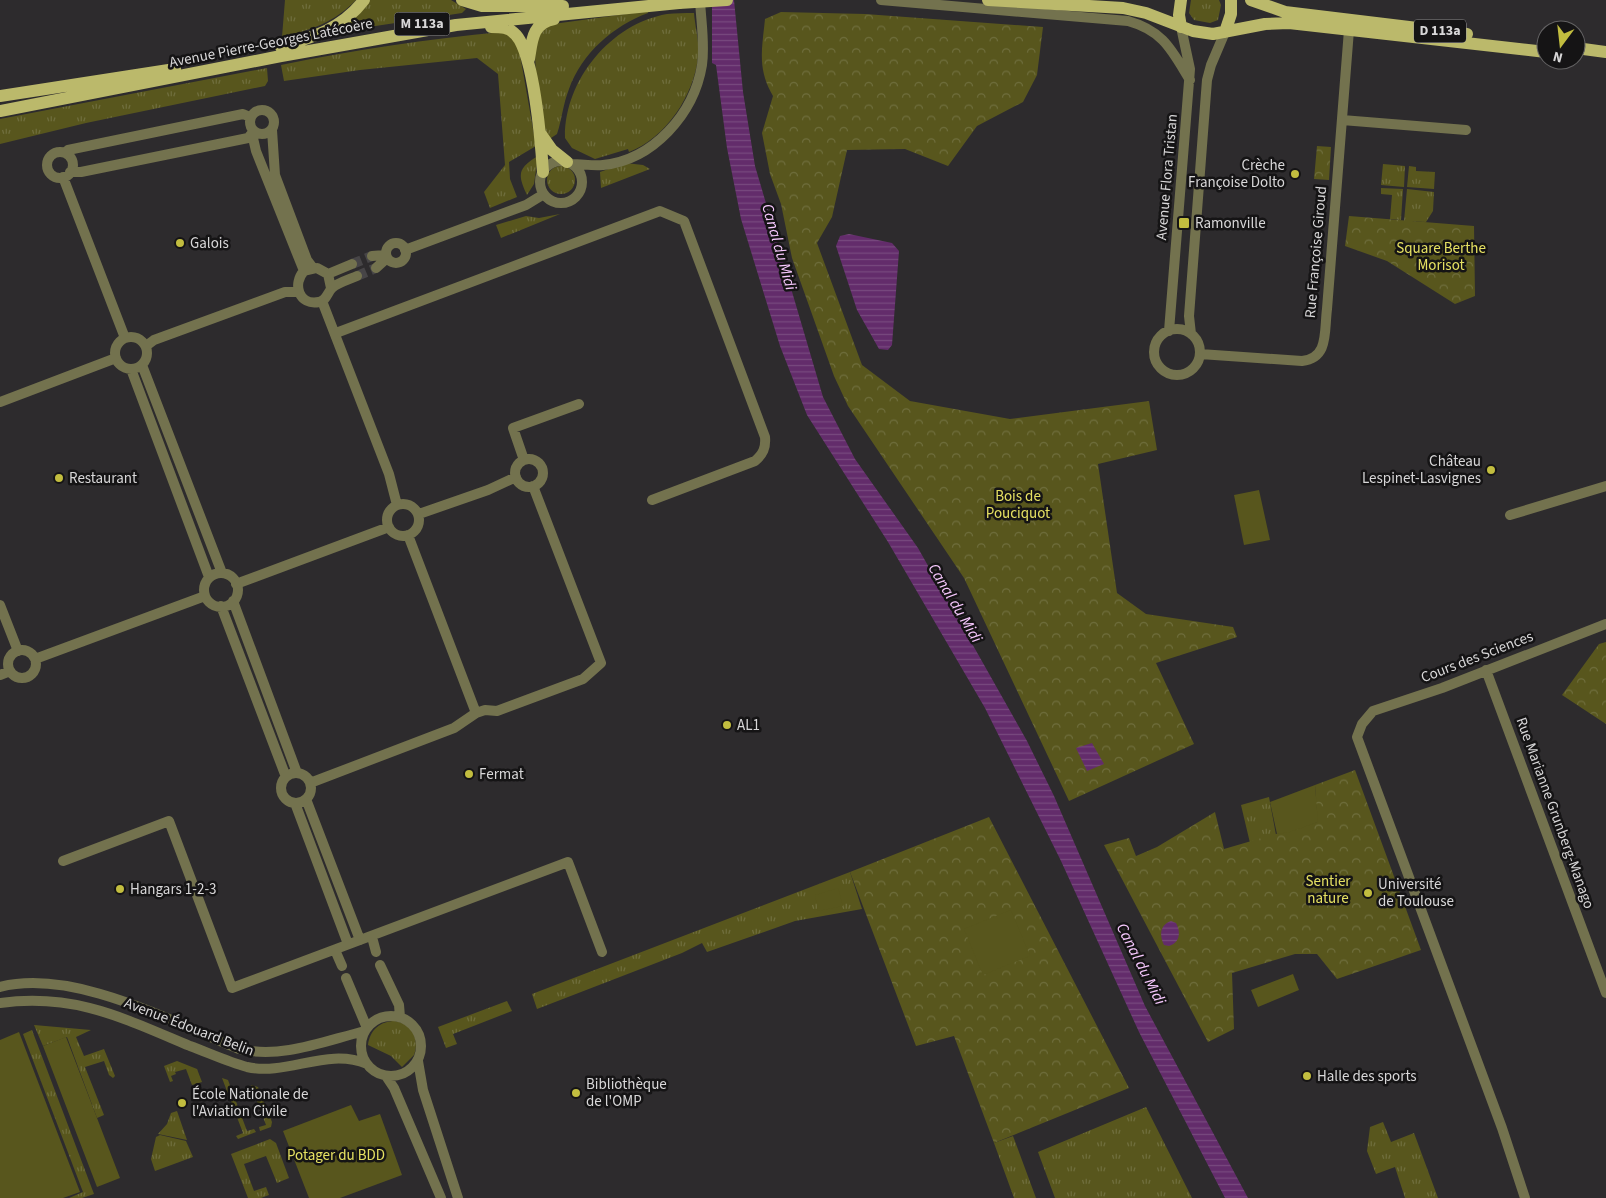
<svg xmlns="http://www.w3.org/2000/svg" width="1606" height="1198" viewBox="0 0 1606 1198" font-family="'Source Sans 3',sans-serif">
	<style>
		.grass { fill: url(#grass-tufts) }
		.forest { fill: url(#forest-crowns) }
		.garden { fill: #58561d }
		.water { fill: url(#water-rules) }
		.lines { fill: none; stroke-linecap: round; stroke-linejoin: round }
		.minor-tunnel { stroke: #474547; stroke-width: 10; stroke-dasharray: 10 5; stroke-linecap: butt }
		.minor { stroke: #73724e; stroke-width: 10 }
		.major { stroke: #bbb96b; stroke-width: 12 }
		.major-bridge { stroke: #bbb96b; stroke-width: 12 }
		.poi-dot { fill: #c2bd3f; stroke: #151415; stroke-width: 2 }
		.labels { text-anchor: middle; dominant-baseline: central; stroke-width: 5; stroke-linejoin: round; paint-order: stroke }
		.shield { fill: #151415; stroke: #9e9c9e; stroke-width: 1 }
		.shield-label { font-size: 14px; font-weight: bold; fill: #d8d7d8 }
		.street-label { font-size: 15px; fill: #d8d7d8; stroke: #151415 }
		.poi-label { font-size: 15px; fill: #d8d7d8; stroke: #151415; text-anchor: start }
		.park-label { font-size: 15px; fill: #e6e162; stroke: #151415 }
		.water-label { font-size: 16px; font-style: italic; fill: #f8c9ff; stroke: #151415 }
	</style>
	<defs>
		<pattern id="grass-tufts" width="24" height="20" patternUnits="userSpaceOnUse" patternTransform="scale(1.25)"><rect width="24" height="20" fill="#58561d"/><path d="M3 7l-1-3M5 7V3M7 7l1-3M15 17l-1-3M17 17v-4M19 17l1-3" fill="none" stroke="#6f6e3d"/></pattern>
		<pattern id="forest-crowns" width="20" height="18" patternUnits="userSpaceOnUse" patternTransform="scale(1.25)"><rect width="20" height="18" fill="#58561d"/><path d="M2 6a3 3 0 1 1 6 0M12 15a3 3 0 1 1 6 0" fill="none" stroke="#6f6e3d"/></pattern>
		<pattern id="water-rules" width="6" height="5" patternUnits="userSpaceOnUse" patternTransform="scale(1.25)"><rect width="6" height="5" fill="#632c6b"/><path d="M0 2.5h6" fill="none" stroke="#794a7f"/></pattern>
	</defs>
	<rect width="100%" height="100%" fill="#2d2b2d"/>
	<path class="grass" d="M285,0h71c-21,22 -45,30 -74,37z
		M370,0h81l15,9 -4,4 -120,18 -1,-2z
		M1191,0h28l2,5 -3,15 -8,3 -16,-3 -5,-7z
		M648,11v2c-35,13 -66,40 -79,76 -6,15 -7,30 -12,45l-9,6 -5,-10c-2,-21 -13,-78 -5,-95 2,-6 9,-8 15,-11z
		M694,13c1,14 6,31 4,44 -4,38 -32,81 -69,95l-1,-3 -33,10 -23,-11 -7,-10c-1,-57 45,-114 102,-124 9,-1 18,-1 27,-1z
		M502,32l8,3 9,14 17,97 -27,16 1,17 7,18 -27,11 -6,-16 21,-27 -7,-91 -21,-16 -117,12 -76,11 -3,-16c73,-15 147,-26 221,-33z
		M267,68l1,13 -3,5 -179,37 -86,21v-25z
		M538,156l-4,28 -7,11c-10,-21 -9,-27 11,-39z
		M625,163l18,2 7,4 -49,19 -1,-16z
		M1383,164l22,2 -1,21 -23,-2z
		M1409,166l7,1v4l19,1 -1,17 -27,-2z
		M547 180a14 14 0 1 1 28 0a14 14 0 1 1-28 0Z
		M1381,188l22,1 -2,31 -11,-1 2,-24 -11,-1z
		M1407,189l27,3 -1,19 -7,11 -22,-1z
		M560,214l-59,24 -5,-13 30,-9 13,2z
		M1269,797l7,38 -26,8 -9,-38z
		M850,872l12,37 -67,12 -88,31 -5,-9 -20,10 -145,56 -5,-15z
		M507,1001l5,10 -59,23 4,10 -11,4 -8,-21z
		M395,1021c17,3 25,18 19,34l-12,12 -11,-11 -23,-11c2,-15 12,-24 27,-24z
		M34,1025l57,5 -15,7 8,19 20,-7 11,27 -2,2 -4,-3 -5,-14 -19,6 19,48 -7,3 -30,-81 -24,9z
		M32,1030l62,164 -12,4h-13l14,-6 -60,-158z
		M177,1061l20,8 5,13 -10,3 -6,-16 -11,3 1,2 -5,2 2,5 -3,1 -6,-16z
		M222,1078l6,2 19,51 7,-2 2,3 -18,7 -2,-3 7,-3z
		M251,1085l7,2 14,35 -1,5 -11,4 -1,-4 7,-2z
		M1146,1107l46,91h-137l-17,-46z
		M177,1111l10,29 -29,-6 9,-10 4,-11z
		M1383,1122l8,20 23,-9 24,65h-33l-10,-31 -19,7 -9,-23 3,-24z
		M160,1135l26,6 7,16 -38,14 -4,-12 5,-22z
		M1013,1136l23,62h-22l-20,-55z
		M270,1139l6,4 13,35 -12,5 -11,-27 -22,8 10,27 12,-4 3,8 -8,3h-13l-17,-44z"/>
	<path class="forest" d="M781,12l84,2 178,13 -6,48 -14,27 -46,24 -29,40 -43,-17 -58,1 -15,67 -15,26 45,122 48,36 100,18 139,-18 8,49 -59,14 19,129 29,21 87,13 4,10 -81,26 38,81 -125,57 -105,-223 -116,-172 -14,-30 -42,-118 -11,-54 -11,-30 -8,-41 11,-37c-16,-27 -11,-47 -8,-77z
		M1317,146l14,1 -2,33 -15,-1z
		M1349,216l125,10 1,70 -20,8 -68,-43 -42,-15z
		M1606,642v82l-44,-29 37,-51z
		M1355,770l66,180 -84,29 -20,-25h-22l-63,19 2,56 -26,13 -104,-197 25,-7 7,18 21,-9 58,-35 9,37 93,-27 -2,-37z
		M989,817l140,271 -135,55 -40,-107 -38,10 -66,-174z"/>
	<path class="garden" d="M1259,490l11,50 -26,5 -10,-50z
		M1315,785l3,37 -28,10 -13,2 -7,-32z
		M838,888l5,18 -25,5 -3,-16z
		M1011,910l19,46 -47,19 -19,-46z
		M1293,974l6,16 -41,17 -7,-17z
		M19,1032l61,160 -17,6h-63v-158z
		M66,1037l54,141 -23,9 -54,-141z
		M351,1105l8,16 21,-7 22,61 -62,23h-31l-26,-67z"/>
	<path class="water" d="M712,0h22l9,92 12,74 68,231 32,62 63,89 109,193 27,55 91,210 103,192h-23l-86,-166 -78,-171 -76,-153 -97,-166 -81,-127 -27,-69 -39,-127 -14,-71 -11,-83 -4,-2z
		M849,234l43,9 7,8 -7,94 -4,5 -9,-1 -22,-39 -21,-64 4,-10z
		M1092,743l12,21 -17,7 -11,-23z
		M1171,921l5,2c5,9 4,20 -7,23l-5,-1c-5,-10 -4,-20 7,-24z"/>
	<g class="lines">
		<path class="minor-tunnel" d="M352,264l20,-8
			M357,276l19,-8"/>
		<path class="minor" d="M881,0l247,21c36,10 44,30 62,59
			M250 122a12 12 0 1 1 24 0a12 12 0 1 1-24 0Z
			M1342,120l124,10
			M272,130l3,45 32,85 6,8
			M255,132l-2,6 3,13 48,120
			M47 165a13 13 0 1 1 26 0a13 13 0 1 1-26 0Z
			M65,153l3,-3 175,-36 7,3
			M540 182a21 21 0 1 1 42 0a21 21 0 1 1-42 0Z
			M572,164c10,0 21,2 31,1 50,-5 91,-51 99,-100 3,-21 -1,-44 -2,-65
			M70,172h11l167,-34 6,-7
			M63,177l62,161
			M386 253a10 10 0 1 1 20 0a10 10 0 1 1-20 0Z
			M405,250l121,-45 18,-11
			M372,256l13,-1
			M376,268l11,-10
			M328,274l24,-10
			M331,288l-3,-14 -11,-6 -13,3c-12,13 -5,35 15,31 8,-2 8,-9 13,-14 5,-5 18,-9 25,-12
			M322,301l67,173 8,31
			M1154 352a23 23 0 1 1 46 0a23 23 0 1 1-46 0Z
			M1169,331l21,-262 -9,-42
			M336,333l324,-122 24,10 81,216c1,11 -2,17 -10,24l-103,39
			M1191,334l-2,-18 18,-236 4,-15 14,-33
			M115 353a16 16 0 1 1 32 0a16 16 0 1 1-32 0Z
			M146,346l8,-6 131,-48h14
			M1200,354l102,7c27,-3 22,-29 25,-52l22,-279
			M142,365l80,208
			M131,369l78,208
			M0,402l116,-44
			M515 473a14 14 0 1 1 28 0a14 14 0 1 1-28 0Z
			M524,460l-11,-32 66,-24
			M387 520a16 16 0 1 1 32 0a16 16 0 1 1-32 0Z
			M419,514l69,-24 28,-13
			M1510,515l96,-29
			M408,535l68,178
			M204 590a17 17 0 1 1 34 0a17 17 0 1 1-34 0Z
			M236,584l153,-57
			M233,601l64,172
			M0,605l18,46
			M221,606l65,171
			M8 664a14 14 0 1 1 28 0a14 14 0 1 1-28 0Z
			M35,659l170,-63
			M1486,670l120,323
			M0,675l10,-4
			M281 788a15 15 0 1 1 30 0a15 15 0 1 1-30 0Z
			M310,783l144,-55 22,-15 9,-3 12,1 86,-32 18,-16 -68,-177
			M306,799l54,141
			M295,803l53,141
			M63,861l106,-40 63,167 336,-126 34,90
			M372,937l4,15
			M335,950l7,16
			M380,965l19,40 1,12
			M346,978l21,50
			M0,987c73,-19 172,35 239,62 43,10 85,-8 126,-18
			M0,1003c75,-10 123,15 190,43 19,7 38,16 57,21 41,9 80,-20 120,-3
			M361 1046a30 30 0 1 1 60 0a30 30 0 1 1-60 0Z
			M418,1061l5,29 35,108
			M386,1076l8,12 47,110
			M1525,1198l-23,-70 -145,-391 5,-13 11,-13 69,-23 164,-64"/>
		<path class="major" d="M462,0l20,6h81
			M988,0l135,8 23,5 47,18 20,3 52,-10 24,-1 257,29
			M1251,0l34,12 182,22
			M491,27c10,0 18,0 25,8 18,20 25,108 27,137
			M1181,27l-2,-12 2,-15
			M1225,32l6,-18v-14
			M281,47c33,-10 62,-19 83,-47
			M1576,48l30,4
			M529,59c3,-18 3,-36 25,-40
			M0,96l175,-27
			M0,111l281,-55 175,-31 223,-22
			M540,133l12,17 15,12"/>
		<path class="major-bridge" d="M679,3l48,-3"/>
	</g>
	<g class="poi-dot">
		<circle cx="1295" cy="174" r="5"/>
		<rect x="1178" y="217" width="12" height="12" rx="2.5"/>
		<circle cx="180" cy="243" r="5"/>
		<circle cx="1491" cy="470" r="5"/>
		<circle cx="59" cy="478" r="5"/>
		<circle cx="727" cy="725" r="5"/>
		<circle cx="469" cy="774" r="5"/>
		<circle cx="120" cy="889" r="5"/>
		<circle cx="1368" cy="893" r="5"/>
		<circle cx="1307" cy="1076" r="5"/>
		<circle cx="576" cy="1093" r="5"/>
		<circle cx="182" cy="1103" r="5"/>
	</g>
	<g class="labels">
		<g class="shield">
			<rect x="394.5" y="12.5" width="55" height="23" rx="4"/>
			<rect x="1414" y="19.5" width="52" height="23" rx="4"/>
		</g>
		<g class="shield-label">
			<text x="422" y="24">M 113a</text>
			<text x="1440" y="31">D 113a</text>
		</g>
		<g class="street-label">
			<text transform="translate(271 43) rotate(-11)">Avenue Pierre-Georges Latécoère</text>
			<text transform="translate(1167 177) rotate(-85)">Avenue Flora Tristan</text>
			<text transform="translate(1316 252) rotate(-85)">Rue Françoise Giroud</text>
			<text transform="translate(1477 657) rotate(-21)">Cours des Sciences</text>
			<text transform="translate(1555 813) rotate(70)">Rue Marianne Grunberg-Manago</text>
			<text transform="translate(189 1027) rotate(21)">Avenue Édouard Belin</text>
		</g>
		<g class="poi-label">
			<text x="1285" y="165" text-anchor="end">Crèche<tspan x="1285" dy="17">Françoise Dolto</tspan></text>
			<text x="1195" y="223">Ramonville</text>
			<text x="190" y="243">Galois</text>
			<text x="1481" y="461" text-anchor="end">Château<tspan x="1481" dy="17">Lespinet-Lasvignes</tspan></text>
			<text x="69" y="478">Restaurant</text>
			<text x="737" y="725">AL1</text>
			<text x="479" y="774">Fermat</text>
			<text x="1378" y="884">Université<tspan x="1378" dy="17">de Toulouse</tspan></text>
			<text x="130" y="889">Hangars 1-2-3</text>
			<text x="1317" y="1076">Halle des sports</text>
			<text x="586" y="1084">Bibliothèque<tspan x="586" dy="17">de l'OMP</tspan></text>
			<text x="192" y="1094">École Nationale de<tspan x="192" dy="17">l'Aviation Civile</tspan></text>
		</g>
		<g class="park-label">
			<text x="1441" y="248">Square Berthe<tspan x="1441" dy="17">Morisot</tspan></text>
			<text x="1018" y="496">Bois de<tspan x="1018" dy="17">Pouciquot</tspan></text>
			<text x="1328" y="881">Sentier<tspan x="1328" dy="17">nature</tspan></text>
			<text x="336" y="1155">Potager du BDD</text>
		</g>
		<g class="water-label">
			<text transform="translate(779 247) rotate(74)">Canal du Midi</text>
			<text transform="translate(955 603) rotate(59)">Canal du Midi</text>
			<text transform="translate(1141 964) rotate(63)">Canal du Midi</text>
		</g>
	</g>
	<g transform="translate(1561 45) rotate(195)"><circle r="24" fill="#151415" stroke="#636263"/>
	<path d="M0-4L9 19L0 12L-9 19Z" fill="#c2bd3f"/>
	<text y="-8" font-size="14" font-weight="bold" text-anchor="middle" fill="#d8d7d8">N</text>
	</g>
</svg>
